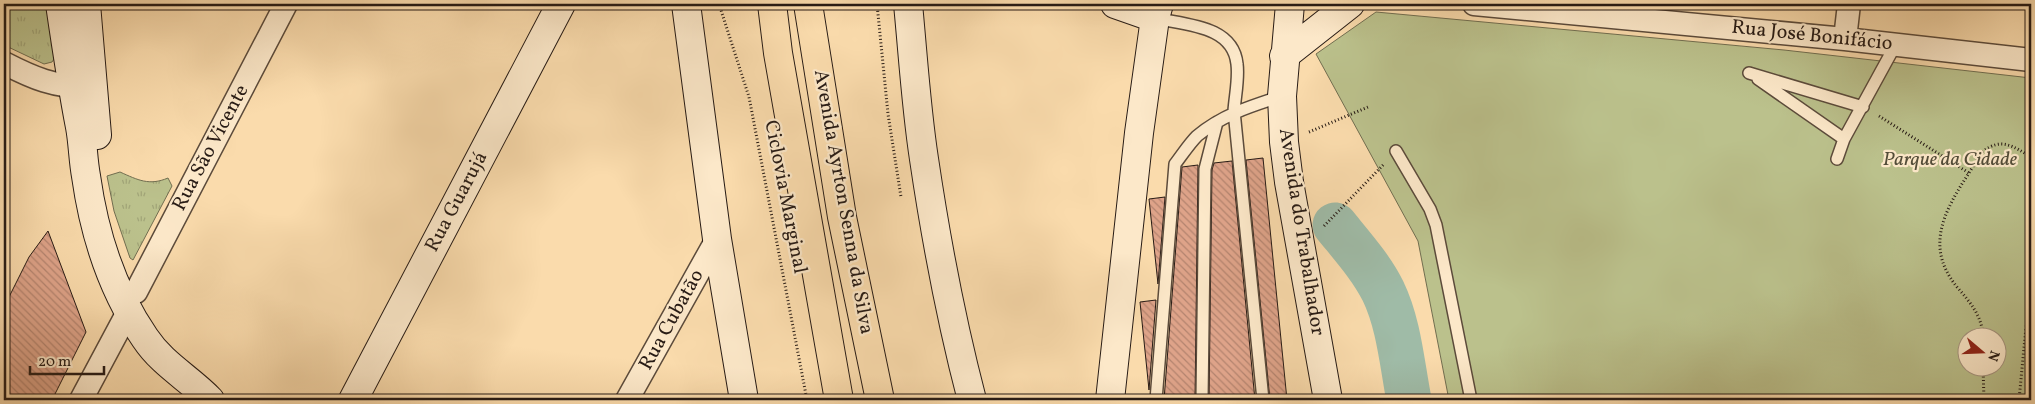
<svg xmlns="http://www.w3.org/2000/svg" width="2035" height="404" viewBox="0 0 2035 404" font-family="Vollkorn,serif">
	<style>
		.park { fill: url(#park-tufts); stroke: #716e50 }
		.pitch { fill: #bbc18c; stroke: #716e50; fill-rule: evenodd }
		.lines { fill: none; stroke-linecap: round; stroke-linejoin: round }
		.river { stroke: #9fbba7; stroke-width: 45 }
		.building { fill: url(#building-back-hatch); stroke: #271b15 }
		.service-casing { stroke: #5c4b3b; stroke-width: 14 }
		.minor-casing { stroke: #5c4b3b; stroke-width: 25 }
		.secondary-casing { stroke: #271b15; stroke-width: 30 }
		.motorway-casing { stroke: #271b15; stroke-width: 30 }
		.path { stroke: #271b15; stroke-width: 3; stroke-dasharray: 1 2.5; stroke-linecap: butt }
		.service { stroke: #fce8c9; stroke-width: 11 }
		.minor { stroke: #fce8c9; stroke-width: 22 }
		.secondary { stroke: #fce8c9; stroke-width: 28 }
		.motorway { stroke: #fadbac; stroke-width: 28 }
		.labels { text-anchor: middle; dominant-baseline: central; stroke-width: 4.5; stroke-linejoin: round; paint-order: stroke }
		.street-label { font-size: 20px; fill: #271b15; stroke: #fce8c9 }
		.park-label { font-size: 20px; font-style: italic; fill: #534d39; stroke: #fce8c9 }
	</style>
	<defs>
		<pattern id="park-tufts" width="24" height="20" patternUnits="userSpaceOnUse" patternTransform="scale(1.25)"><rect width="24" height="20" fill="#bbc18c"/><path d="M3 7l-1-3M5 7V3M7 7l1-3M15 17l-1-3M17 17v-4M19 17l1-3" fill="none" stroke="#a1a578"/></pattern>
		<pattern id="building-back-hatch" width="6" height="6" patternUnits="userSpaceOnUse" patternTransform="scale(1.25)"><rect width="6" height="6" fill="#dea389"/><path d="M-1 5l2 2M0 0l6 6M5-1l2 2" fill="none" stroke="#b4846f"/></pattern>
	</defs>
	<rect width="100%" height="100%" fill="#fadbac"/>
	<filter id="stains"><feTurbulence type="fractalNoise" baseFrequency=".004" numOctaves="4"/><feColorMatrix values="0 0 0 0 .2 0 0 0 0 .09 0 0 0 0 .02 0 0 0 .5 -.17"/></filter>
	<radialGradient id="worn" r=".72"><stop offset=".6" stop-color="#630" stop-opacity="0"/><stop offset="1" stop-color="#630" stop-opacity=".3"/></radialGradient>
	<path class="park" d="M4,4h47l5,52 -4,6 -8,2 -40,-19z
		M120,172c18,8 29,14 48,6l4,8 -39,74 -3,-2 -16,-47 -7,-35z"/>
	<path class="pitch" d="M1376,12l408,38 247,28v322h-582l-31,-159 -102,-187zM1968,336h30v30h-30z"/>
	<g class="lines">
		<path class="river" d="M1335,225c17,21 36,42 48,66 16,33 19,73 26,109"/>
	</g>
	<path class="building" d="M1263,158l24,242h-17l-24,-240z
		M1232,161l23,239h-46l3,-230 2,-7z
		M1198,165l-3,235h-31l18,-233z
		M1165,197l-7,87 -9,-85z
		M48,231l38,101 -34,68h-48v-93l25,-50z
		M1156,300l-7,90 -9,-88z"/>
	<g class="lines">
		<g class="service-casing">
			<path id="service" d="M1155,18c30,7 78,7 82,46 2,15 -2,32 -3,47l29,289
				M1749,73l114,34
				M1758,79l86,60
				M1396,151l34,58 6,16 35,175
				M1837,159l7,-20 52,-95
				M1156,400l19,-236c7,-9 14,-20 22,-28 25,-21 54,-30 85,-40
				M1202,400l3,-231 12,-47"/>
		</g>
		<g class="minor-casing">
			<path id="minor" d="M1474,4l371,35 186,21
				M1845,39l4,-35
				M4,63c29,15 50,24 84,24
				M136,292l150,-288
				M81,400l47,-88
				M627,400l90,-161"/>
		</g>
		<g class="secondary-casing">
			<path id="secondary" d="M60,4c6,41 12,82 20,123 3,16 3,33 6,49 8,57 26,114 59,162 18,27 44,40 65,62
				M86,4l11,131
				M686,4l31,235 27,161
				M908,4c5,51 8,103 16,155 12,81 27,161 48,241
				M1115,4l40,14
				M1290,4l-8,92 2,46 5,40 39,218
				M1284,56l66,-52
				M353,400l208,-396
				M1110,400l29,-267 16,-115 4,-14"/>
		</g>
		<g class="motorway-casing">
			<path id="motorway" d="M772,4l6,49 61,347
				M808,4l34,213 38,183"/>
		</g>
		<path class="path" d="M719,4l30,93 58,303
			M877,4l11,110 13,83
			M1879,116l90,57
			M1309,132l59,-25
			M1324,226l60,-62
			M1983,336c-1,-20 -13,-34 -26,-49 -40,-49 -1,-91 25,-135 19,-15 31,-6 49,5
			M1983,366l1,34
			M2019,400l7,-73 5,-13"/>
		<use href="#service" class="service"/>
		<use href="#minor" class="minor"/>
		<use href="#secondary" class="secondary"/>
		<use href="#motorway" class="motorway"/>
	</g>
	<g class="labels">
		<g class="street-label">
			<text transform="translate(1812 36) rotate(6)">Rua José Bonifácio</text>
			<text transform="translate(211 148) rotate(-62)">Rua São Vicente</text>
			<text transform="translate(785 197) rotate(79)">Ciclovia Marginal</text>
			<text transform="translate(457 202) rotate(-62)">Rua Guarujá</text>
			<text transform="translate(843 202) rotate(80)">Avenida Ayrton Senna da Silva</text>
			<text transform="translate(1301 232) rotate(81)">Avenida do Trabalhador</text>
			<text transform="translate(672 320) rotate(-61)">Rua Cubatão</text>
		</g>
		<g class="park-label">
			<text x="1950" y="160">Parque da Cidade</text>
		</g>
	</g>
	<rect width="2035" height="404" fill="none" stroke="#fadbac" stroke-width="20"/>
	<rect x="5" y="5" width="2025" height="394" fill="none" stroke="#271b15" stroke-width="2.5"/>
	<rect x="10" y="10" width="2015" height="384" fill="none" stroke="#271b15"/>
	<g transform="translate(1982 352) rotate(109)"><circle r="24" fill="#fce8c9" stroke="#a79681"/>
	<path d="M0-4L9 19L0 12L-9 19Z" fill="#8f2418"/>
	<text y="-8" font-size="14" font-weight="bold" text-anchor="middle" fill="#271b15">N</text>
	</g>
	<path d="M30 366v8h74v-8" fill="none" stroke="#271b15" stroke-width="2.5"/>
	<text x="38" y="366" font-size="15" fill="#271b15" stroke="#fce8c9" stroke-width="4" paint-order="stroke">20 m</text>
	<rect width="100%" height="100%" filter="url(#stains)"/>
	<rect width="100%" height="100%" fill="url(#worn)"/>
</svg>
